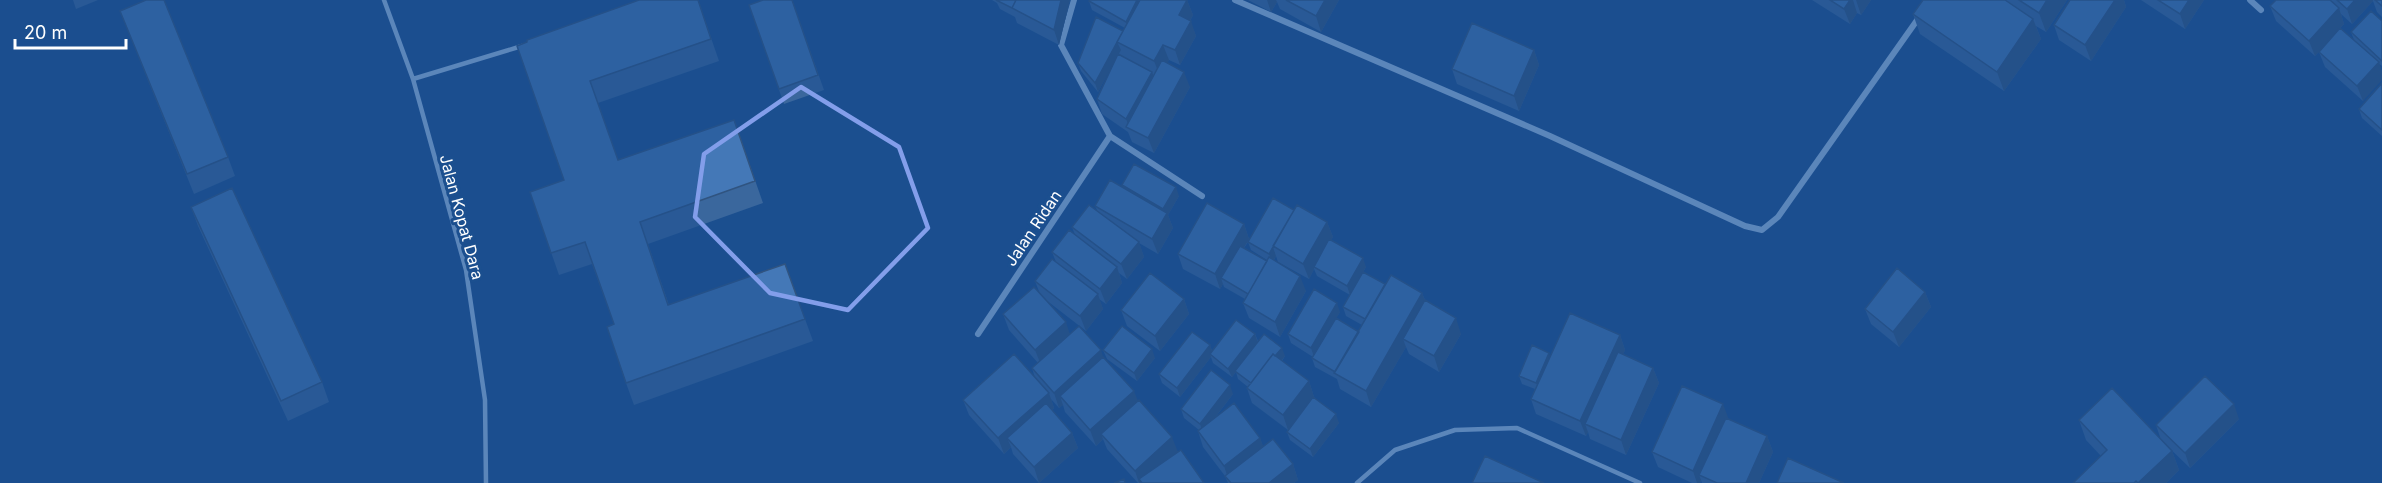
<svg xmlns="http://www.w3.org/2000/svg" width="2382" height="483" viewBox="0 0 2382 483" font-family="Inter,sans-serif">
	<style>
		.lines { fill: none; stroke-linecap: round; stroke-linejoin: round }
		.service { stroke: #a9c9ee; stroke-width: 4.5 }
		.minor { stroke: #a9c9ee; stroke-width: 6 }
		.wall { fill: #3a679d; fill-rule: evenodd }
		.shaded-wall { fill: #305480 }
		.building { fill: #4478b7; stroke: #305480; stroke-width: 1.5 }
		.marked { fill: none; stroke: #839eea; stroke-width: 4.5; stroke-linejoin: round }
		.labels { text-anchor: middle; dominant-baseline: central; stroke-width: 6; stroke-linejoin: round; paint-order: stroke }
		.street-label { font-size: 16px; fill: #fff; stroke: #1b4f8f }
	</style>
	<rect width="100%" height="100%" fill="#1b4f8f"/>
	<g class="lines">
		<path class="service" d="M384,0l29,79 53,191 19,130 1,83
			M413,79l109,-33
			M1357,483l38,-33 60,-20 62,-2 123,55"/>
		<path class="minor" d="M1074,0l-13,45 49,91 92,60
			M1235,0l315,136 195,90 17,4 16,-13 142,-201
			M2250,0l11,10
			M978,334l132,-198"/>
	</g>
	<path class="wall" d="M73,0h25l-22,9z
		M698,0l21,61 -121,42 20,57 116,-40 29,83 -115,41 21,61 116,-41 28,77 -179,64 -8,-22 -12,-59 -22,-60 -33,11 -29,-83 34,-12 -37,-138z
		M792,0l32,90 -40,14 -35,-99z
		M992,0h78l-11,45 -42,-22 -2,-6 -15,-8 -3,-6z
		M1187,0l6,15 -3,6 6,15 -16,29 -11,-5 -2,3 23,24 -36,66 -22,-11 -4,-10 -26,-18 -5,-15 19,-41 -18,34 -17,-21 -3,-8 45,-32 2,-3 -33,-18 -3,-9z
		M1248,0h91l-18,32 -41,-23 -3,-7 -6,10z
		M1812,0h59l-10,15 -4,-2 -7,11z
		M1923,0h144l-21,32 -10,-6 5,13 -37,52 -84,-57 -7,-20z
		M2070,0h54l2,7 -35,54 -32,-21 -5,-15z
		M2141,0h63l-19,29z
		M2276,0h106v17l-5,-5 -4,-11 -21,23 -11,-10 3,10 -29,32 -39,-35 -6,-15z
		M120,11l108,146 7,19 -41,18z
		M2382,21v45l-3,-2 3,8 -19,29 -38,-34 -6,-15 35,-12 -3,-8z
		M1534,50l5,15 -20,46 -62,-27 -5,-15z
		M2382,83v53l-20,-18 -3,-9z
		M1122,185l57,11 -11,19 5,13 -15,26 -19,-11 5,14 -17,22 -8,-6 3,10 -16,21 -7,-5 4,10 -17,22 -40,-31 24,34 33,23 75,95 26,31h-66l-31,-34 -4,-10 -7,7 -31,-34 -2,-7 -4,3 -8,-9 3,9 -2,2 20,23 6,15 -39,35 -26,-29 -2,-7 -7,7 -35,-39 -6,-15 72,-22 -3,-10 6,-5 -29,-33 -6,-16 37,-20 -5,-13 21,-19 -4,-10 23,-17 -3,-8 25,-17 -2,-4 28,-18z
		M191,207l131,175 7,20 -41,19 -90,-195z
		M1294,210l33,12 6,15 -2,3 35,27 -16,28 -33,-19 -3,-7 -5,10 -31,-17 -2,-6 -2,4 32,31 -26,46 -31,-19 -6,-15 2,-4 -21,-12 -1,-3 -3,5 -37,-20 -5,-15 66,-30 5,15zM1248,242l3,8 16,10v1l-23,-13z
		M1385,284l37,9 3,7 36,34 -22,38 -30,-18 -3,-7 -35,60 -31,-18 -3,-10 -22,-12 -3,-9 1,-1 -22,-14 -3,-9 52,-22 -4,6 23,14 3,-7 -16,-9 -3,-9z
		M1925,292l6,15 -32,40 -28,-23 -6,-15z
		M1184,299l5,15 -29,37 -33,-25 -6,-16z
		M1255,334l3,7 27,15 -3,5 27,20 5,16 25,26 -26,34 -23,-17 -3,-8 1,-2 -36,-27 -5,-15 1,-1 -10,-8 -2,-7 -4,5 -19,-14 -2,-6 -31,40 -18,-14 -3,-9 51,-29 2,6z
		M1620,335l5,15 -2,4 30,14 6,15 -33,72 -36,-16 -2,-7 -2,4 -50,-22 -5,-15 4,-10 -13,-5 -3,-8 31,-20z
		M1103,350l52,8 -18,23 -30,-22z
		M1233,394l-19,25 46,19 3,9 30,17 5,16 -4,3h-66l-3,-7 -22,-29 -5,-16 1,-1 -15,-12 -3,-9z
		M1728,419l39,17 6,16 -14,31h-57l-1,-3 -1,3h-8l-34,-16 -6,-15z
		M2239,419l-49,49 -29,-28 -5,-15z
		M2079,420l93,31 7,19 -13,13h-93l28,-27 -15,-16z"/>
	<path class="shaded-wall" d="M1061,0h9l-11,45 -5,-15z
		M1137,0h8l-16,30 -3,-8z
		M1187,0l6,15 -8,15 -6,-15z
		M1267,0h9l1,2 -6,10z
		M1325,0h14l-18,32 -5,-16z
		M1850,0h3l4,13 -7,11 -6,-15z
		M1856,0h15l-10,15z
		M2047,0h20l-21,32 -7,-19z
		M2115,0h9l2,7 -35,54 -6,-16z
		M2189,0h15l-19,29 -5,-15z
		M2355,0h18v1l-21,23 -5,-15z
		M2339,8l5,16 -29,32 -6,-15z
		M2033,19l8,20 -37,52 -7,-19z
		M1191,21l5,15 -16,29 -5,-15z
		M1117,42l4,8 -23,42 -3,-9z
		M1163,45l6,15 -9,16 -6,-15z
		M1534,50l5,15 -20,46 -5,-15z
		M2379,62l3,10v8l-19,21 -6,-15z
		M1152,72l6,15 -28,41 -4,-9z
		M1184,72l6,15 -36,66 -6,-15z
		M1176,187l3,9 -11,19 5,13 -15,26 -6,-15 14,-24 -3,-6z
		M1327,222l6,15 -18,31 -1,-1v2l-5,10 -6,-15z
		M1244,224l5,15 -24,41 -4,-2 2,6 -3,5 -5,-15z
		M1139,242l5,15 -17,22 -6,-15z
		M1273,247l3,9 -4,7 -3,-9z
		M1363,258l3,9 -16,28 -3,-9z
		M1117,267l5,16 -16,21 -6,-15z
		M1300,276l6,15 -26,46 -5,-15z
		M1925,292l6,15 -32,40 -6,-15z
		M1422,293l6,15 -25,31 3,8 -35,60 -5,-16z
		M1098,294l5,15 -17,22 -6,-15z
		M1184,299l5,15 -29,37 -5,-15z
		M1337,303l3,9 -26,45 -3,-9z
		M1456,318l5,16 -22,38 -5,-16z
		M1066,322l5,16 -30,27 -6,-15z
		M1255,334l3,9 -26,34 -4,-8z
		M1620,335l5,15 -35,76 -5,-2 3,8 -2,4 -6,-15z
		M1210,345l3,9h-3l1,3 -31,40 -3,-9z
		M1282,348l3,8 -29,38 -3,-9z
		M1152,349l3,9 -18,23 -3,-8z
		M1101,350l5,16 -46,30 3,9 -4,3 -5,-15z
		M1549,353l3,8 -12,30 -4,-8z
		M1653,368l6,15 -33,72 -5,-15z
		M1309,381l5,16 -26,33 -5,-15z
		M1230,385l3,9 -30,39 -3,-9z
		M1134,391l6,15 -39,28 2,5 -7,7 -6,-16z
		M1049,393l5,15 -41,37 -6,-7 4,9 -7,7 -6,-16z
		M1723,404l6,16 -30,55 2,5 -1,3h-3l-4,-12z
		M2234,404l5,15 -49,49 -5,-15z
		M1336,414l3,9 -26,34 -3,-8z
		M1072,433l6,15 -39,35 -5,-16z
		M1767,436l6,16 -14,31h-13z
		M1172,437l6,15 -39,27 2,4h-2l-4,-12z
		M1260,438l6,15 -37,28 -5,-15z
		M2172,451l7,19 -13,13h-28z
		M1293,464l5,16 -4,3h-25z"/>
	<path class="building" d="M146,0h18l64,157 -41,17 -67,-163z
		M639,0h59l13,39 -121,42 28,79 116,-40 21,61 -115,41 28,83 117,-41 20,55 -179,64 -19,-56 7,-3 -29,-82 -34,11 -21,-61 34,-12 -47,-134 10,-4v-2z
		M763,0h29l26,75 -39,14 -30,-84z
		M996,0h20l-4,8z
		M1016,0h45l-7,30 -42,-22z
		M1090,0h47l-11,22 -37,-21z
		M1140,0h47l-8,15 12,6 -16,29 -12,-5 -9,16 -37,-19z
		M1286,0h39l-9,16z
		M1830,0h20l-6,9z
		M1923,0h82l28,19 -36,53 -84,-58z
		M2019,0h28l-8,13z
		M2070,0h45l-30,45 -31,-20z
		M2158,0h31l-9,14z
		M2276,0h54l9,8 -30,33 -39,-35z
		M2337,0h18l-8,9z
		M2375,0h7v6z
		M2371,11l11,10v40l-31,-29z
		M1096,17l27,14 -28,52 -17,-20z
		M1472,23l62,27 -20,46 -62,-27z
		M2340,28l39,34 -22,24 -38,-34z
		M1118,54l34,18 -26,47 -29,-20z
		M1162,60l22,12 -36,66 -22,-11z
		M2382,83v47l-23,-21z
		M1134,164l42,23 -13,22 -41,-24z
		M1110,180l57,33 -15,26 -57,-33z
		M232,188l90,194 -41,19 -90,-194z
		M1273,198l21,12 -25,44 -21,-12z
		M1207,203l37,21 -29,50 -37,-20z
		M1089,205l50,37 -18,22 -49,-37z
		M1297,205l30,17 -24,42 -30,-18z
		M1069,230l48,37 -17,22 -48,-37z
		M1329,239l34,19 -16,28 -33,-19z
		M1240,246l27,15 -19,33 -27,-16z
		M1269,257l31,19 -25,46 -32,-19z
		M1052,259l46,35 -18,22 -45,-35z
		M1897,268l28,24 -32,40 -28,-23z
		M1363,272l22,12 -20,35 -22,-12z
		M1150,273l34,26 -29,37 -34,-26z
		M1391,275l31,18 -56,98 -32,-18z
		M1034,287l32,35 -31,28 -32,-36z
		M1314,289l23,14 -26,45 -23,-14z
		M1425,300l31,18 -22,38 -31,-17z
		M1570,313l50,22 -40,86 -49,-22z
		M1336,318l23,14 -24,40 -23,-14z
		M1236,320l19,14 -27,35 -18,-15z
		M1079,326l22,24 -47,43 -22,-25z
		M1122,326l30,23 -18,24 -31,-23z
		M1192,332l18,13 -33,43 -18,-14z
		M1264,334l18,14 -7,8 -2,-2 -22,29 -16,-12z
		M1532,345l17,8 -13,30 -17,-7z
		M1618,352l35,16 -32,72 -36,-16z
		M1014,354l35,39 -51,45 -35,-38z
		M1273,354l36,27 -26,34 -36,-27z
		M1103,357l31,34 -44,39 -30,-34z
		M1211,370l19,15 -30,39 -19,-15z
		M2205,376l29,28 -49,49 -29,-28z
		M1682,386l41,18 -30,67 -41,-19z
		M2112,388l60,63 -34,32 -2,-2 -2,2h-61l34,-33 -28,-30z
		M1313,397l23,17 -26,35 -23,-17z
		M1139,400l33,37 -37,34 -34,-37z
		M1046,403l26,30 -38,34 -27,-29z
		M1234,403l26,35 -36,28 -26,-35z
		M1726,418l41,18 -21,47h-29l-18,-8z
		M1273,439l20,25 -24,19h-38l-6,-7z
		M1181,450l23,33h-62l-3,-4z
		M1485,456l59,27h-72z
		M1788,458l56,25h-67z
		M1124,479l1,4h-11z"/>
	<path d="M0 0H2382V483H0ZM801,87l98,60 29,81 -80,82 -78,-17 -75,-76 9,-63z" fill="#1b4f8f" fill-opacity=".55" fill-rule="evenodd"/>
	<path class="marked" d="M801,87l98,60 29,81 -80,82 -78,-17 -75,-76 9,-63z"/>
	<g class="labels">
		<g class="street-label">
			<text transform="translate(462 217) rotate(75)">Jalan Kopat Dara</text>
			<text transform="translate(1033 228) rotate(-56)">Jalan Ridan</text>
		</g>
	</g>
	<path d="M15 39v9h111v-9" fill="none" stroke="#ffffff" stroke-width="3"/>
	<text x="24" y="39" font-size="18" fill="#ffffff" stroke="#1b4f8f" stroke-width="4.5" paint-order="stroke">20 m</text>
</svg>
